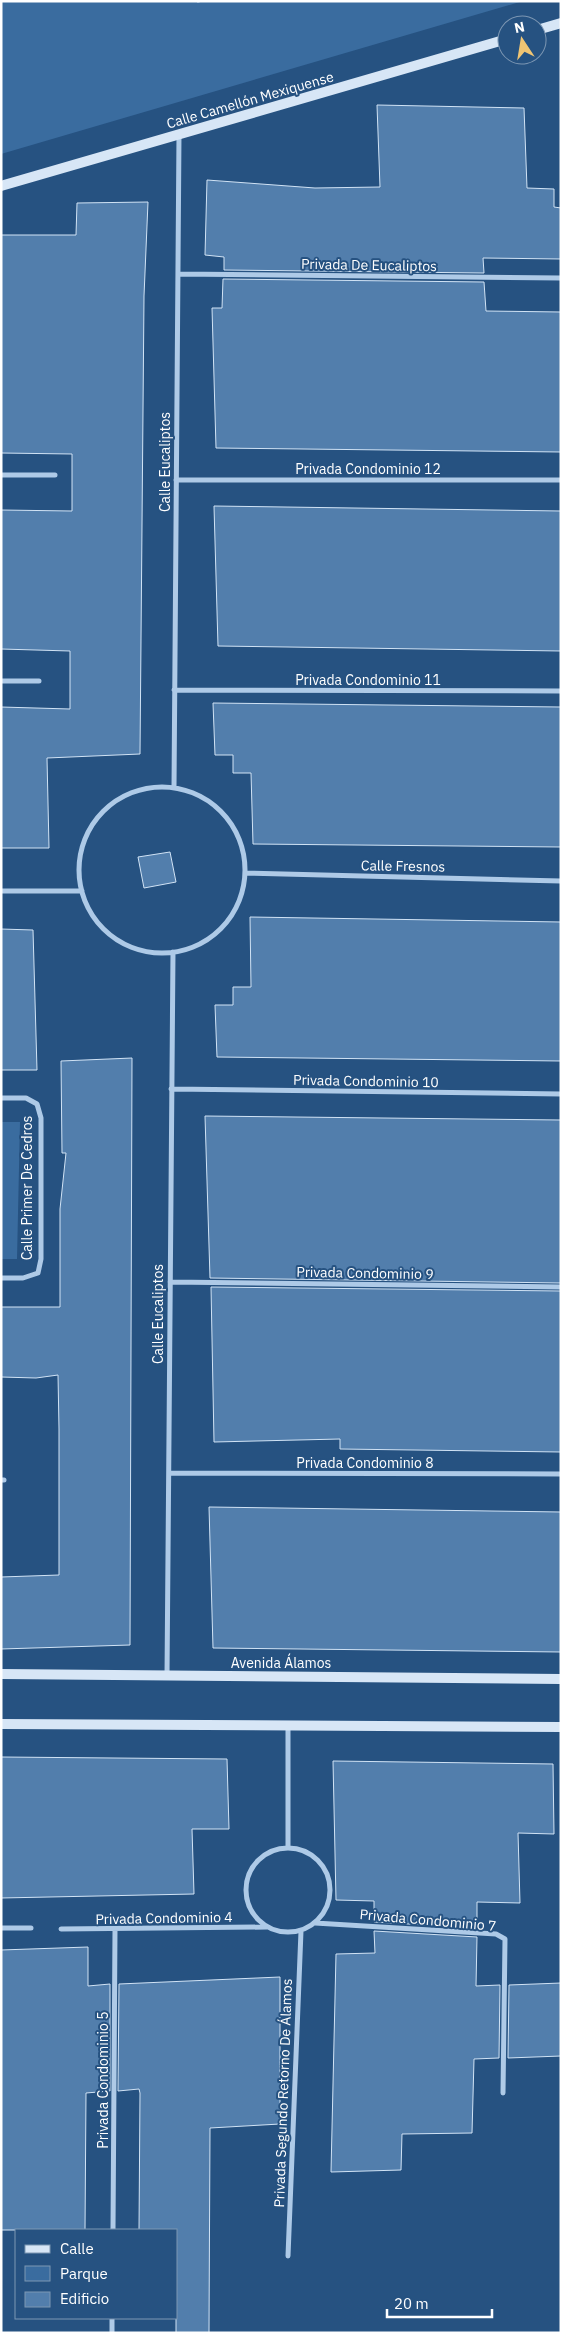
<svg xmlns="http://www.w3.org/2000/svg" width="562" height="2334" viewBox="0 0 562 2334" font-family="'IBM Plex Sans',sans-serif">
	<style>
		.green { fill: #3a6c9f }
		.building { fill: #527eac; stroke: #d1e3f5 }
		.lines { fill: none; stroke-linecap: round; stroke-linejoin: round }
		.path { stroke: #aecae7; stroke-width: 3; stroke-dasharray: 2.5 4; stroke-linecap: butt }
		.street { stroke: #aecae7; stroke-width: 5 }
		.secondary { stroke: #d7e6f6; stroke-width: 10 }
		.labels { text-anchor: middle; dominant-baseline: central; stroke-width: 4; stroke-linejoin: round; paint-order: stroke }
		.street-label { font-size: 14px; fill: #fff; stroke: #265281 }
	</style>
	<rect width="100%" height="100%" fill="#265281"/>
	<path class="green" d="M1,1h522l-522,153z
		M1,1122h19l-3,137h-16z"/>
	<path class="building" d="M377,105l147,3 3,80 27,1v18l7,1v51l-78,-1 1,15 -260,-3v-13l-19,-2 2,-75 108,8 65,-1z
		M148,202l-4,94 -4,458 -93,4 2,90h-48v-141l69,2v-58l-69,-2v-139l71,1v-57l-71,-1v-218h75l1,-32z
		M223,279l261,3 2,29 75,1v140l-345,-4 -4,-140h10z
		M214,506l347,5v140l-343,-5z
		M213,703l348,4v140l-308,-3 -2,-71h-18v-18h-18z
		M170,852l6,30 -32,6 -6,-31z
		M250,917l311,5v139l-344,-4 -2,-52h18v-18h18z
		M1,929l32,1 4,140h-36z
		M132,1058l-2,587 -129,4v-72l58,-2v-146l-1,-54 -22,3 -35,-1v-70h59v-98l6,-56h-4l-1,-92z
		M205,1116l356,4v163l-351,-5z
		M211,1287l350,4v161l-221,-3v-10l-126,3z
		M209,1507l352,5v140l-348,-4z
		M1,1757l226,2 2,70h-37l2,65 -193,4z
		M333,1761l220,3 1,70 -36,-1 2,70 -43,-1v26l-103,-6v-21l-38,-1z
		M374,1931l103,6 -1,49 24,-1 -1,73 -25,1 -2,74 -70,1 -1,36 -70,2 5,-218 39,-1z
		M88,1947v39l22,-2v107l-24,2 -1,137h-84v-280z
		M280,1977v147l-70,4 -1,205h-33v-103h-37l1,-137 -1,-4 -21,2 1,-107z
		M561,1983v73l-53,2 1,-73z"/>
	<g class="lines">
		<path class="path" d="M197,1h5"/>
		<path class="street" d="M178,274l383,4
			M1,475h54
			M176,480h385
			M1,681h38
			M174,690l387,1
			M79 870a83 83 0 1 1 166 0a83 83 0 1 1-166 0Z
			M174,788l5,-653
			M245,873l316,8
			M1,891h81
			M171,1089l390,5
			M1,1098h25l11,6 4,14v141l-3,14 -15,5h-22
			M170,1282l391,5
			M169,1473l392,1
			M1,1480h3
			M167,1676l6,-724
			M288,1726v122
			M246 1890a42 42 0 1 1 84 0a42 42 0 1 1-84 0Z
			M315,1923l181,11 9,5 -2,154
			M1,1928h30
			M61,1929l206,-2
			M113,2230l2,-300
			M288,2256l13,-325
			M112,2333v-15"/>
		<path class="secondary" d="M537,30l24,-7
			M1,186l506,-147
			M1,1674l560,5
			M1,1724l560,3"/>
	</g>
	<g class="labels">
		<g class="street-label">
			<text transform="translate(250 100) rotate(-16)">Calle Camellón Mexiquense</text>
			<text transform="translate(369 265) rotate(1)">Privada De Eucaliptos</text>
			<text transform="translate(165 462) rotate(-90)">Calle Eucaliptos</text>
			<text x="368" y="469">Privada Condominio 12</text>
			<text x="368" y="680">Privada Condominio 11</text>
			<text transform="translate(403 866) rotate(1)">Calle Fresnos</text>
			<text transform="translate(366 1081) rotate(1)">Privada Condominio 10</text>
			<text transform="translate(27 1188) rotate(-90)">Calle Primer De Cedros</text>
			<text transform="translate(365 1273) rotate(1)">Privada Condominio 9</text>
			<text transform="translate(158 1314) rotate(-90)">Calle Eucaliptos</text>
			<text x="365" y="1463">Privada Condominio 8</text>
			<text x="281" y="1663">Avenida Álamos</text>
			<text transform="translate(164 1918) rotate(-1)">Privada Condominio 4</text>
			<text transform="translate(428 1920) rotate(5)">Privada Condominio 7</text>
			<text transform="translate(103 2080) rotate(-90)">Privada Condominio 5</text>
			<text transform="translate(283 2093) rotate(-88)">Privada Segundo Retorno De Álamos</text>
		</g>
	</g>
	<rect width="562" height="2334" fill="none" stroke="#ffffff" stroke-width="5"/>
	<rect x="15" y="2229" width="162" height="90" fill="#265281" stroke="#7d97b3"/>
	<rect x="25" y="2245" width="25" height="8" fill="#d7e6f6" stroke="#7d97b3"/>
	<text x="60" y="2254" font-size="15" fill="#ffffff">Calle</text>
	<rect x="25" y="2266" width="25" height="15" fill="#3a6c9f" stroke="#7d97b3"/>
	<text x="60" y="2279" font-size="15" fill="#ffffff">Parque</text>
	<rect x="25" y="2292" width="25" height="15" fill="#527eac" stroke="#7d97b3"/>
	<text x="60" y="2304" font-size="15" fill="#ffffff">Edificio</text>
	<g transform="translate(522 40) rotate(348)"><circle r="24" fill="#265281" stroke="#7d97b3"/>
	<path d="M0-4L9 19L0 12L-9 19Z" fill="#f0c573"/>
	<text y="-8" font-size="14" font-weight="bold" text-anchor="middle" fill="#ffffff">N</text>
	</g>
	<path d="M387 2309v8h105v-8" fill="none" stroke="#ffffff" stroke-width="2.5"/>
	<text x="394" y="2309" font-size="15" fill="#ffffff" stroke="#265281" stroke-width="4" paint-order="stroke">20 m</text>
</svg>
